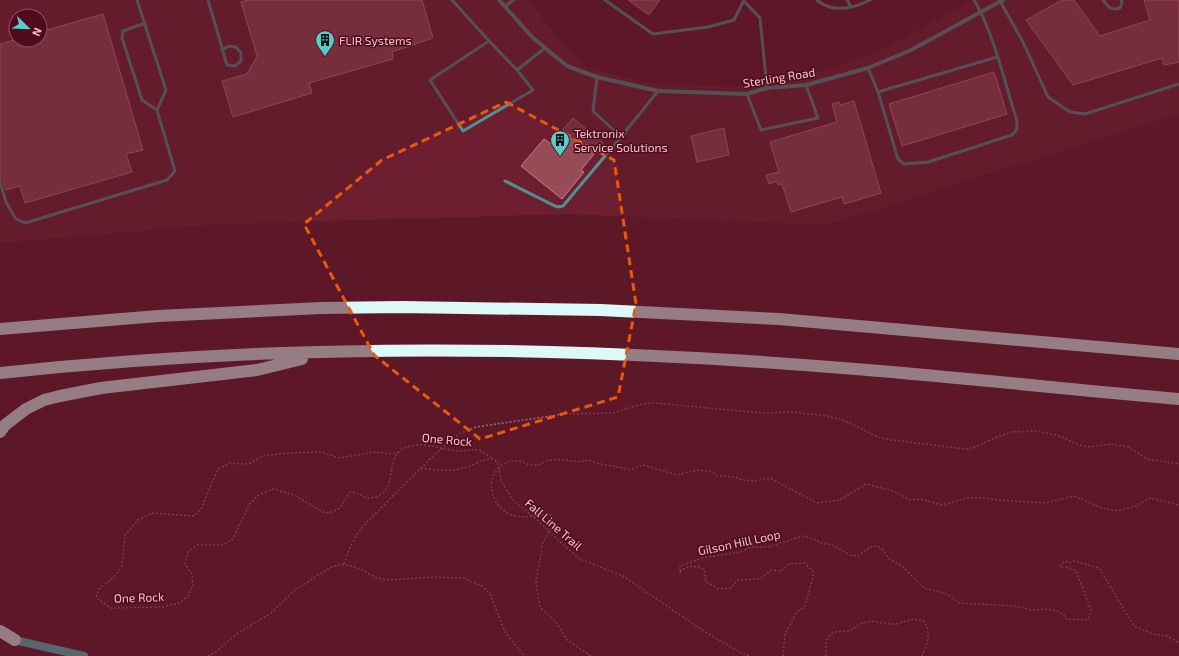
<svg xmlns="http://www.w3.org/2000/svg" width="1179" height="656" viewBox="0 0 1179 656" font-family="'Exo 2',sans-serif">
	<style>
		.built { fill: #6d1f31; fill-rule: evenodd }
		.building { fill: #964b57; stroke: #cd7c88 }
		.lines { fill: none; stroke-linecap: round; stroke-linejoin: round }
		.path { stroke: #a36a74; stroke-width: 1.5; stroke-dasharray: 2 2; stroke-linecap: butt }
		.service { stroke: #4f928e; stroke-width: 3 }
		.minor { stroke: #4f928e; stroke-width: 4 }
		.secondary { stroke: #53c6c0; stroke-width: 8 }
		.motorway { stroke: #dcf9f7; stroke-width: 12 }
		.marked { fill: none; stroke: #e8590c; stroke-width: 3; stroke-dasharray: 8 5; stroke-linejoin: round }
		.labels { text-anchor: middle; dominant-baseline: central; stroke-width: 3; stroke-linejoin: round; paint-order: stroke }
		.poi-label { font-size: 12px; fill: #f1c5c9; stroke: #510b1e; text-anchor: start }
		.street-label { font-size: 12px; fill: #f1c5c9; stroke: #510b1e }
	</style>
	<rect width="100%" height="100%" fill="#5d1828"/>
	<path class="built" d="M0,0h527l58,67 63,16 82,4 91,-16 61,-21 90,-50h207v114l-352,111 -260,-11 -348,10 -219,19zM16,16h24v24h-24z"/>
	<path class="building" d="M249,0h173l11,38 -41,14 1,7 -84,24 3,10 -79,24 -11,-36 25,-7 10,-18 -16,-54z
		M628,0h32l-11,15z
		M1062,0h12l26,36 50,-16 -6,-20h35v62l-15,3 -2,-7 -89,27 -47,-65z
		M103,14l40,136 -17,4 6,18 -107,31 -5,-17 -14,4 -3,-9 -3,-2v-135l14,-4h26v-8z
		M994,72l13,42 -105,32 -13,-42z
		M854,101l27,92 -37,11 -2,-7 -51,15 -9,-28 -4,1 -1,-4 -8,3 -3,-9 13,-3 -9,-30 67,-20 -5,-18 7,-2 1,3z
		M573,118l30,25 -22,27 3,2 -22,27 -41,-33 23,-27 7,5z
		M724,128l5,27 -32,7 -6,-26z"/>
	<g class="lines">
		<path class="path" d="M399,452l-7,2 -17,-2 -36,6 -17,-6 -34,1 -25,3 -12,7 -9,1 -12,-1 -12,6 -17,40 -7,7 -42,-3 -14,7 -13,15 -3,31 -6,9 -17,14 -3,8 14,11 52,-1 18,-4 8,-7 5,-10 -1,-12 -7,-10 3,-12 9,-7h26l10,-6 17,-36 9,-8 14,-6 21,6 31,18 7,-1 8,-4 10,-16c12,0 14,10 28,4 19,-9 8,-34 22,-45 17,-13 41,-1 59,0 6,0 12,-2 18,-1 6,1 11,6 16,9
			M421,468c14,2 27,4 42,0 10,-2 18,-9 30,-9l5,4 3,18 12,19 28,23 18,18 21,18 43,17 79,54 41,24 7,2
			M344,564c5,-16 11,-28 22,-41l68,-68 27,-22 15,-6 89,-13 48,-1 29,-9 13,-1 107,10 30,-1 35,4 16,4 35,17 13,3 75,9 9,-2 22,-10 15,-5 24,-1 24,5 16,8 13,3 22,-3 17,3 19,12 32,5
			M208,656l9,-5 18,-16 36,-22 24,-23 36,-23 13,-3 16,5 17,9 11,2 49,-3 26,1 19,8 8,8 15,38 19,24
			M591,656l-24,-16 -11,-18 -16,-15 -4,-25 7,-40 11,-20 -4,-8c-19,1 -36,9 -51,-8 -6,-7 -9,-17 -7,-26 3,-12 15,-21 27,-19 7,1 8,5 17,4 5,0 9,-4 14,-5 14,-2 26,4 39,0 13,6 26,5 40,10l14,-5 34,10 20,-5 15,2 6,4 17,1 8,3 11,1 16,-3 47,25 23,-3 26,-16 27,7 18,9 10,-1 20,6 27,-7h17l13,2 48,3 28,-7 28,12 16,3 18,-5 14,-8 29,7
			M783,656l2,-22 12,-22 8,-6 8,-29v-6l-9,-8 -15,1 -8,7 -10,-1 -11,9 -22,1 -7,8 -12,1 -13,-7 -2,-13c-10,-3 -18,-5 -24,4v-7l22,-8 38,-6 11,-5h18l33,-11 10,2 9,5 11,2 18,10 8,1 12,-9 8,-1 6,5 4,7 14,8 22,22 23,6 12,9 57,3 15,4 16,-1 10,2 9,6 1,3c8,-2 14,1 21,-1l3,-9 -15,-39 -9,-4 -4,1 -3,-2 5,-5 5,2 4,-2 25,7 35,58 19,8 14,2 12,7
			M826,656v-14l3,-6 5,-4 16,-1 10,-7 11,-3 18,3h7l17,-5 11,2c8,12 3,23 -2,35"/>
		<path class="service" d="M208,0l19,65 8,1 6,-5v-8l-5,-6 -7,-1 -7,4
			M452,0l37,41 -59,39 33,51 70,-41 -16,-20 28,-22
			M605,0l48,34 55,-7 26,-7 10,-20
			M817,0c15,13 36,9 53,0
			M847,0l4,7
			M1103,0c5,7 8,11 17,8l2,-5 -1,-3
			M744,1l16,17 7,70
			M1000,1l23,41 25,55 22,15 15,2 94,-30
			M505,6l9,-6
			M145,23l-22,8 -1,7 20,62 15,10
			M489,41l28,29
			M868,68l10,24 20,67 6,5 24,-2 84,-27 5,-6v-8c-13,-40 -22,-85 -43,-121
			M597,77l-4,34 28,26 37,-46
			M878,92l119,-35
			M747,94l14,36 57,-12 -12,-33
			M505,181l52,26 6,-1 58,-69
			M0,182l6,20 10,17 9,4 142,-43 8,-9 -18,-61 9,-20 -29,-90"/>
		<path class="minor" d="M499,0l33,37 35,29 30,11 61,14 89,3 20,-6 39,-3 62,-17 43,-18 92,-50"/>
		<path class="secondary" d="M10,639l74,17"/>
		<path class="motorway" d="M0,329l158,-13 163,-8 81,-1 199,3 178,9 400,35
			M0,373c223,-24 452,-28 676,-16 168,8 336,27 503,42
			M0,432l5,-7 21,-16 18,-9 16,-4 41,-8 156,-18 45,-11
			M0,631l15,9"/>
	</g>
	<path d="M0 0H1179V656H0ZM506,102l108,58 22,144 -18,93 -138,42 -106,-84 -70,-131 78,-64z" fill="#5d1828" fill-opacity=".55" fill-rule="evenodd"/>
	<path class="marked" d="M506,102l108,58 22,144 -18,93 -138,42 -106,-84 -70,-131 78,-64z"/>
	<defs>
		<g id="building-pin" transform="scale(1)"><path d="M0 17L-7.5 6A9.5 9.5 0 1 1 7.5 6Z" fill="#54cdc8" stroke="#510b1e"/><path d="M-4-6H4V6H1V3H-1V6H-4ZM-2.5-4.3h1.7v1.8h-1.7ZM.8-4.3h1.7v1.8H.8ZM-2.5-1h1.7V.8h-1.7ZM.8-1h1.7V.8H.8Z" fill="#111"/></g>
	</defs>
	<g fill-rule="evenodd">
		<use href="#building-pin" x="325" y="40"/>
		<use href="#building-pin" x="560" y="140"/>
	</g>
	<g class="labels">
		<g class="poi-label">
			<text x="339" y="40">FLIR Systems</text>
			<text x="574" y="133">Tektronix<tspan x="574" dy="14">Service Solutions</tspan></text>
		</g>
		<g class="street-label">
			<text transform="translate(779 77) rotate(-9)">Sterling Road</text>
			<text transform="translate(447 439) rotate(5)">One Rock</text>
			<text transform="translate(554 524) rotate(41)">Fall Line Trail</text>
			<text transform="translate(739 542) rotate(-12)">Gilson Hill Loop</text>
			<text transform="translate(139 597) rotate(-2)">One Rock</text>
		</g>
	</g>
	<g transform="translate(28 28) rotate(113)"><circle r="19" fill="#510b1e" stroke="#915562"/>
	<path d="M0-3L7 15L0 10L-7 15Z" fill="#54cdc8"/>
	<text y="-6" font-size="11" font-weight="bold" text-anchor="middle" fill="#f1c5c9">N</text>
	</g>
</svg>
